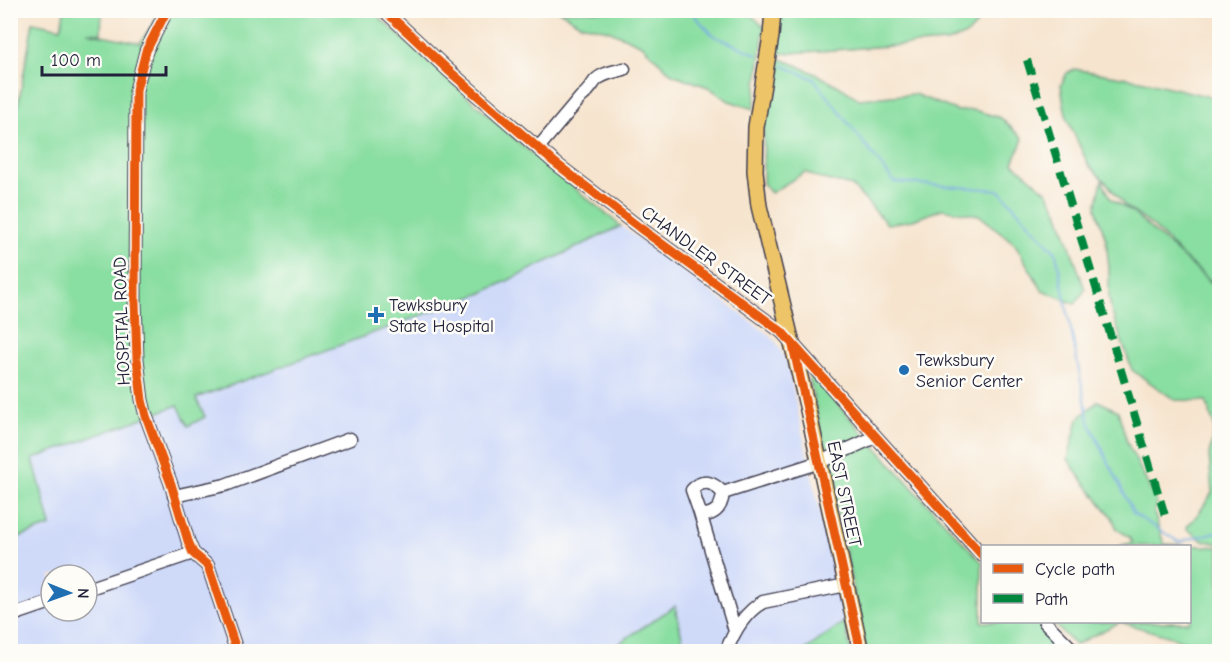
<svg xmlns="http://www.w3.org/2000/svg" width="1230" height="662" viewBox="0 0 1230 662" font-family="'Comic Neue',sans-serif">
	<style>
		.built { fill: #cfdaf9; fill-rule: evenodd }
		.green { fill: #89dea1; stroke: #56806e; stroke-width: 1.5 }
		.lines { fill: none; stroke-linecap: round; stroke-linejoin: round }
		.stream { stroke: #72a7df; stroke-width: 2 }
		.minor-casing { stroke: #423f51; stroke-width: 15 }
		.major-casing { stroke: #423f51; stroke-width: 18 }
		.minor { stroke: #fff; stroke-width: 12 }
		.major { stroke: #eec469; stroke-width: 15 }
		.quiet { stroke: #00873e; stroke-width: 8; stroke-dasharray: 15 8; stroke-linecap: butt }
		.cycleway-casing { stroke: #fdfcf7; stroke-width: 13 }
		.cycleway { stroke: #e8590c; stroke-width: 9 }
		.poi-dot { fill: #1f6fb2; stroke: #fdfcf7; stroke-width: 2 }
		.labels { text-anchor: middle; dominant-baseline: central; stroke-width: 5; stroke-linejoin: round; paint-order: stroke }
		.street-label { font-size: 18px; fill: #22223b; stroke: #fdfcf7 }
		.poi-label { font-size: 18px; fill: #22223b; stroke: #fdfcf7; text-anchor: start }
	</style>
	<rect width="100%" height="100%" fill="#fdfcf7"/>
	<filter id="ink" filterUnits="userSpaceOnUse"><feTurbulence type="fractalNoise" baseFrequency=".0167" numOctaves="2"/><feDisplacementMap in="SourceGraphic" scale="12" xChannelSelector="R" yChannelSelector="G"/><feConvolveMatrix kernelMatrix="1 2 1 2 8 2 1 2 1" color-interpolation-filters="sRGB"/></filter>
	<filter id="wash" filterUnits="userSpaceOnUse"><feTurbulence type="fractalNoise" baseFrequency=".008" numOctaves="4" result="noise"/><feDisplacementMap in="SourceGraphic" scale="24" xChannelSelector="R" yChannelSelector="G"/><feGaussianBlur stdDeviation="1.35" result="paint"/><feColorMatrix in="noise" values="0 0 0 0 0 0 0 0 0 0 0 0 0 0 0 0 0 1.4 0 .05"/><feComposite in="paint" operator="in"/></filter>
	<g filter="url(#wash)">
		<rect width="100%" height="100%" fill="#f6e4ce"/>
		<path class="built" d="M372,11l152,136 97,79 146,107 9,9 11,21 64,288 -840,1 -1,-502 23,-128 107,21 17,-28zM51,575h36v36h-36z"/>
		<path class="green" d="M64,11h38l-1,22 -14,-1 53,11 21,-32h211l152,136 97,79 -139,67 -286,105 9,19 -17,9 -10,-21 -145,54 18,67 -40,14 -1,-390 23,-128 28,6z
			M559,11h188l17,16 -10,82 -25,-8 -21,-14 -36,-13 -30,-29 -34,-15 -28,-6z
			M780,11h202c-5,20 -16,26 -36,31l-169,12z
			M776,57c30,11 57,24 83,42l55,-5 44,17 16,-1 27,8 22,21 -10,24 34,29 11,19 27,79 -10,14 -33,-14 -27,-46 -36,-29 -37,-6 -29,11 -26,4 -35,-38 -34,-8 -13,-6 -34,21 -8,-10 1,-59 12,-43z
			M1074,69l66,11 79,19v189l-37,-32 -28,-29 -30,-22 -18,-23 -17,-16 -22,-47 -4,-20 -2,-14 6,-12z
			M1102,180l9,19 21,13 87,78v254l-17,-4 -16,-12 13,-15 13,-20 -3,-39 6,-26 -9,-27 -31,-1 -43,-30 -21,-60 -2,-14v-28l-3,-28 -10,-32z
			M808,371l111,124 63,67v60h56l28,29h-200z
			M1098,401l20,10 9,31 30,61 -3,10 10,31 55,3v104l-99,-29 -45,23 -23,-23h138v-76h-71l14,-4 -4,-5 -12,-8 -5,-12 -33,-41 -11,-17 10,-40z
			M675,606l10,45h-78z
			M844,622l7,29h-47z"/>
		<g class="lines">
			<path class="stream" d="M689,10l25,26 42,18
				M784,66l30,13 80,103 105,8 57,63 33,169 45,92 45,28 41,-11"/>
		</g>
	</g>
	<g filter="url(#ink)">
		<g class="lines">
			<g class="minor-casing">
				<path id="minor" d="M167,10l-21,41 -10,39 -1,211 2,58 5,41 4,16 25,68 17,57 5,12 15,13 29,86
					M384,10l64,60 106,92 86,66 142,104 200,223
					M538,148l43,-51c7,-5 9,-9 14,-16 7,-8 19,-9 29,-12
					M723,493c-1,12 -5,20 -18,22l-5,-2 -8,-23c11,-12 21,-8 31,3l97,-31 55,-25
					M174,496l51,-11 125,-46
					M700,513l35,118
					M87,589l106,-36
					M10,616l41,-14
					M1045,622l30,30
					M726,652c7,-19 19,-40 37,-50l83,-17"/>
			</g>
			<g class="major-casing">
				<path id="major" d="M773,10l-2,26 -15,91 -1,44 4,35 49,204 53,242"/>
			</g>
			<use href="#minor" class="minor"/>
			<use href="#major" class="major"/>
			<path class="quiet" d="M1027,60l140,462"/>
			<g class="cycleway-casing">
				<path id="cycleway" d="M167,10l-21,41 -10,39 -1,211 2,58 5,41 4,16 25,68 17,57 5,12 15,13 29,86
					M384,10l64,60 106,92 86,66 142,104 200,223
					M793,346l68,306"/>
			</g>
			<use href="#cycleway" class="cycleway"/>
		</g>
	</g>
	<g class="poi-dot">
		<path d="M373 306h6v6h6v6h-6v6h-6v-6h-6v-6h6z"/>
		<circle cx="904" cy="370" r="6"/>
	</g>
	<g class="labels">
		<g class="street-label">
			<text transform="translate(706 256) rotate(36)">CHANDLER STREET</text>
			<text transform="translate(122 321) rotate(-92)">HOSPITAL ROAD</text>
			<text transform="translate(844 494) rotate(78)">EAST STREET</text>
		</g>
		<g class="poi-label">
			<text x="389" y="305">Tewksbury<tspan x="389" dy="21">State Hospital</tspan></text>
			<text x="916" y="360">Tewksbury<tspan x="916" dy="21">Senior Center</tspan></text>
		</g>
	</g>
	<rect width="1230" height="662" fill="none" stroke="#fdfcf7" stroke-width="36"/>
	<rect x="981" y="545" width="210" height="78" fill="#fdfcf7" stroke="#a5a5ac" stroke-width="1.5"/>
	<rect x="993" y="564" width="30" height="9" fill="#e8590c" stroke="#a5a5ac" stroke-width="1.5"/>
	<text x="1035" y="575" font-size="18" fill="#22223b">Cycle path</text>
	<rect x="993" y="594" width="30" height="9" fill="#00873e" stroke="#a5a5ac" stroke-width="1.5"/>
	<text x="1035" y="605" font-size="18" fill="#22223b">Path</text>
	<g transform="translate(69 593) rotate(91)"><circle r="28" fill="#fdfcf7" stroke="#a5a5ac" stroke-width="1.5"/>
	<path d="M0-4.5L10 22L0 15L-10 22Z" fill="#1f6fb2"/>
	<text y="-9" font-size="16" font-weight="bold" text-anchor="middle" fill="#22223b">N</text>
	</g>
	<path d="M42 66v9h124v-9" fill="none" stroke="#22223b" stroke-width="3"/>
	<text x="51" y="66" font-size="18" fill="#22223b" stroke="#fdfcf7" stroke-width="4.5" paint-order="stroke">100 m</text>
</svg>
